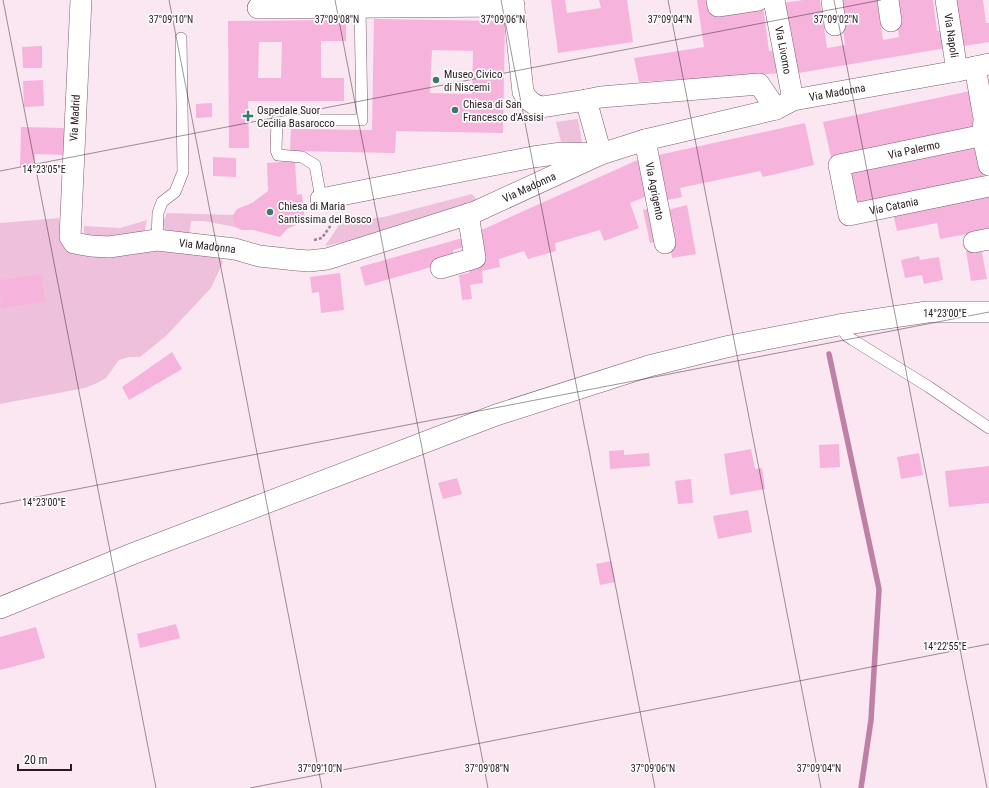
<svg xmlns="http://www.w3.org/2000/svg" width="989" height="788" viewBox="0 0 989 788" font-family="'Roboto Condensed',sans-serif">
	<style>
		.green { fill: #eec0db }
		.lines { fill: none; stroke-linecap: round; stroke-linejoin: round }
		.stream { stroke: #bf80a6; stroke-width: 5.5 }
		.building { fill: #f6b3db; fill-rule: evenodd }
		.service-casing { stroke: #7a5e6f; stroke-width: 12 }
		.minor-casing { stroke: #7a5e6f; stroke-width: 22 }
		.path { stroke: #988891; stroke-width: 2.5; stroke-dasharray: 3 2; stroke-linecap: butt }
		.service { stroke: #fff; stroke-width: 11 }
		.minor { stroke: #fff; stroke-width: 21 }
		.ticks { fill: none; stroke: #261b21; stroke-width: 1; stroke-opacity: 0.45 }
		.poi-dot { fill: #3a7a6a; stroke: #fbfbfb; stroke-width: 1.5 }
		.labels { text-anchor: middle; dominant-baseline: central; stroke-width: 3.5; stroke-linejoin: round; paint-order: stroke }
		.street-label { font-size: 11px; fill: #261b21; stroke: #fbfbfb }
		.poi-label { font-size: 11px; fill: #261b21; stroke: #fbfbfb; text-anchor: start }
		.ticks-label { font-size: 10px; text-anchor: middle; fill: #261b21; stroke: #fbfbfb; stroke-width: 3.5; stroke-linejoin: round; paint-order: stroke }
	</style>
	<rect width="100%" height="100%" fill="#fbe7f2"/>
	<path class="green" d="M578,119l4,23 -20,4 -6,-24z
		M472,194l5,6 -45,17 -61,19 -46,10 16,-24 43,-5z
		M167,213l66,2v5l2,7 -31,-6h-13l-2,15 -24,-6 -2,-7z
		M59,218l2,23 13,9 73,-1 72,8 4,5 -12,26 -45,48 -26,21h-11l-10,3 -13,18 -9,5 -12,5 -85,16v-181z
		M147,220l-3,14 -60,5v-13l36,2z"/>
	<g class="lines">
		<path class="stream" d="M829,354l50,235 -8,131 -10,68"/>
	</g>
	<path class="building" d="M551,0h14l2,13 34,-5 -2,-8h28l6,42 -75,11z
		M697,0h14l52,6 6,45h9l4,22 -143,9 -5,-24 70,-11z
		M803,0h17l7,48 18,-3 -6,-45h38l6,40 16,-3 -5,-37h39l4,31 6,-1 3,18 -153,26 -10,-71z
		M951,0h32l3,23h3v19l-31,5z
		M374,19l131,2 -2,112 -107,-2 -1,22 -105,-2 1,-22 81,1zM432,50l41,1 -1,43 -42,-1z
		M346,20v21h-25v37h23v23h-96l1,47h-20l-1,-127zM259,42h23l-1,36h-23z
		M42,46v22h-19l-1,-21z
		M43,80l1,26 -20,1 -1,-26z
		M975,90l3,17 -7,2 4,20 -144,28 -8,-35z
		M212,103v14l-16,1v-14z
		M805,123l9,42 -51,12 -3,-6 -80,17 2,9 -20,4 -8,-45z
		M21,127l44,1 -1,27 -29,-1 -1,13h-14z
		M977,142l7,36 -131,26 -7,-33z
		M213,157l23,1v19l-23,-1z
		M642,158l10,36 -22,9 9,25 -35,13 -4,-11 -45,13 1,8 -28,8 -4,-8 -25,8 1,8 -18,4 1,12 -13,2 2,14 -10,1 -3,-25 10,-2v-8l8,-33z
		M295,161l2,34 5,-1 3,27 -18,8 -7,8 -27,-7h-11l-7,-3 -2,-7v-5l4,-6 15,-6 16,-12 -1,-28z
		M989,196v34l-49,9 -3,-16 -40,8 -4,-17z
		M687,205l9,49 -24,4 -8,-47z
		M654,207l7,34 -11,2 -7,-33z
		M466,237l3,9 -16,4 3,10 -91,26 -5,-19z
		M981,248l6,31 -16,2 -5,-30z
		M919,256l1,4 19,-3 4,23 -19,4 -2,-9 -17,3 -4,-18z
		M340,273l4,37 -23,3 -2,-21 -7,1 -2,-16z
		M41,274l4,28 -44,6 -1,-28z
		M172,352l10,17 -53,31 -7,-13z
		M839,444l1,23 -20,1 -1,-23z
		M751,449l4,20 7,-1 3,21 -35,6 -6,-41z
		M624,450v5l25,-2 1,13 -40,3 -1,-18z
		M919,453l4,22 -22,4 -4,-22z
		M989,466v37l-40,4 -4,-36z
		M457,478l5,16 -19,5 -5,-16z
		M691,479l2,24 -15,1 -3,-23z
		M748,510l4,22 -34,7 -5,-23z
		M611,561l4,21 -15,3 -4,-21z
		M176,624l4,14 -40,10 -3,-14z
		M36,627l9,31 -45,12v-33z"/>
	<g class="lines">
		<g class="service-casing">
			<path id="service" d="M321,199l-6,-34 -13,-8 -24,-2 -2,-5 1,-30h85l-2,-113
				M157,240l1,-27 4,-11 13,-10 8,-20 -2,-134
				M839,325l8,11 6,4 76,47 60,41"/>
		</g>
		<g class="minor-casing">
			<g id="minor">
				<path id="s1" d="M81,0l-11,237 4,6 17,3 18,1 48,-7 78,9 24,7 37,4 13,1 18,-2 148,-47 126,-58 44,-14 131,-31 17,-9 164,-29 32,-7"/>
				<path d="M513,0l10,92c5,9 10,13 19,15l44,-7 15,-3 158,-13 17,25"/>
				<path d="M717,0l1,6 40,-6"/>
				<path id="s2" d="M774,0l19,100"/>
				<path d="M832,0l3,25"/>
				<path d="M888,0l3,21"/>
				<path id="s3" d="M946,0l11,71"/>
				<path d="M258,8l256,-2"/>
				<path d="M975,67l9,51 -1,18 6,29"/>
				<path id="s4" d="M989,134l-150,31 10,50 140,-29"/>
				<path id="s5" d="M645,140l20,103"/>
				<path d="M321,199l212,-42 29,-4 39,1 -15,-54"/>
				<path d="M974,242l15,-3"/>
				<path d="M441,268l34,-10 -7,-44"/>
				<path d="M0,608l132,-54 364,-139 153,-49 81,-20 109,-21 88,-13h62"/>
			</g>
		</g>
		<path class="path" d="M314,240l8,-2 11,-16v-6"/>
		<use href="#service" class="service"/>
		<use href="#minor" class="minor"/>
	</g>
	<path class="ticks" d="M3,0l153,788M169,0l153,788M335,0l153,788M501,0l154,788M668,0l153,788M834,0l153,788M0,171l881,-171M0,504l989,-192M250,788l739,-144"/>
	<g class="poi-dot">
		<circle cx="436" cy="80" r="4"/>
		<circle cx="455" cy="110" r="4"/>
		<path d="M246 110h4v4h4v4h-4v4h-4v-4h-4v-4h4z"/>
		<circle cx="270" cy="212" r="4"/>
	</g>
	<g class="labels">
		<g class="street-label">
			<text stroke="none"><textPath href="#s3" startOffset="36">Via Napoli</textPath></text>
			<text stroke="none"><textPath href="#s2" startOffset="51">Via Livorno</textPath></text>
			<text stroke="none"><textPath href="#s1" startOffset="1039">Via Madonna</textPath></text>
			<text transform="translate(75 118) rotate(-87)">Via Madrid</text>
			<text transform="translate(914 150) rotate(-12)">Via Palermo</text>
			<text stroke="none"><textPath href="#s1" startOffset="715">Via Madonna</textPath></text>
			<text stroke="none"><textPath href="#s5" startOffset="52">Via Agrigento</textPath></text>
			<text stroke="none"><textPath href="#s4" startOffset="250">Via Catania</textPath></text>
			<text stroke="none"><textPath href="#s1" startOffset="379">Via Madonna</textPath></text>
		</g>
		<g class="poi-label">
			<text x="444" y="74">Museo Civico<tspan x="444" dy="13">di Niscemi</tspan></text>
			<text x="463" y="104">Chiesa di San<tspan x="463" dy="13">Francesco d'Assisi</tspan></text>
			<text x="257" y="110">Ospedale Suor<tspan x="257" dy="13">Cecilia Basarocco</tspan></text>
			<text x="278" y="206">Chiesa di Maria<tspan x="278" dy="13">Santissima del Bosco</tspan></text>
		</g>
	</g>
	<g class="ticks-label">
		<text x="171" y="23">37°09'10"N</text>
		<text x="337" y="23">37°09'08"N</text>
		<text x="503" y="23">37°09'06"N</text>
		<text x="670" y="23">37°09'04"N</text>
		<text x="836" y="23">37°09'02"N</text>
		<text x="44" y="173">14°23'05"E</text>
		<text x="945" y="317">14°23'00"E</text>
		<text x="44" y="506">14°23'00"E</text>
		<text x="945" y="650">14°22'55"E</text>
		<text x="320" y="772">37°09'10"N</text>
		<text x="487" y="772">37°09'08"N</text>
		<text x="653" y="772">37°09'06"N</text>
		<text x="819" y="772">37°09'04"N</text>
	</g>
	<path d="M18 764v6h53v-6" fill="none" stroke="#261b21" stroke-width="2"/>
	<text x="24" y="764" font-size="12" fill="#261b21" stroke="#fbfbfb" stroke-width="3" paint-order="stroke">20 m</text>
</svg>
